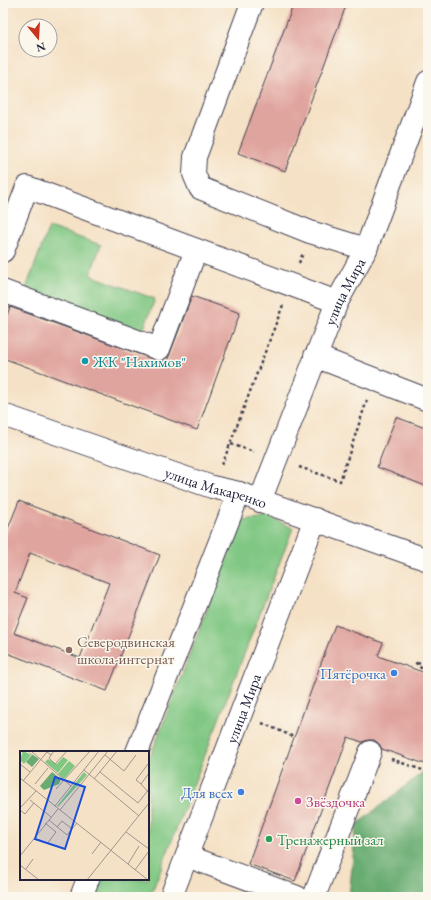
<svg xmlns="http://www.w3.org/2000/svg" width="431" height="900" viewBox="0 0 431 900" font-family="'EB Garamond',serif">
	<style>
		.green { fill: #80c783; stroke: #51745f }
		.forest { fill: #68ac71; stroke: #456756 }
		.building { fill: #e0a49e; fill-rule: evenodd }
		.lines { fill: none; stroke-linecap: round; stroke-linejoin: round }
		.minor-casing { stroke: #423f50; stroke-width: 24 }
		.major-casing { stroke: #423f50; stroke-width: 24 }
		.path { stroke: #423f50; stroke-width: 2.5; stroke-dasharray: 3 3; stroke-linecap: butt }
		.minor { stroke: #fff; stroke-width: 22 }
		.major { stroke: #fff; stroke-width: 22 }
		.culture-dot { fill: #0f9aa8; stroke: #fbf7ec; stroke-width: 1.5 }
		.education-dot { fill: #8d6e63; stroke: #fbf7ec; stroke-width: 1.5 }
		.shop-dot { fill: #3f7fe0; stroke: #fbf7ec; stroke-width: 1.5 }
		.hotel-dot { fill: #d1479c; stroke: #fbf7ec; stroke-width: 1.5 }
		.leisure-dot { fill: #2e9e5b; stroke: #fbf7ec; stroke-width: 1.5 }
		.labels { text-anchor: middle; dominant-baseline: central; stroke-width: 3; stroke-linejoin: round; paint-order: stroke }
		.street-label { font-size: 15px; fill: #22223b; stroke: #fbf7ec }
		.culture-label { font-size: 15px; fill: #0d838f; stroke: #fbf7ec; text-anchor: start }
		.education-label { font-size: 15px; fill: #785e54; stroke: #fbf7ec; text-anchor: start }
		.shop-label { font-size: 15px; fill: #366cbe; stroke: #fbf7ec; text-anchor: end }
		.hotel-label { font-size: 15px; fill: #b23c85; stroke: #fbf7ec; text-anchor: start }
		.leisure-label { font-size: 15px; fill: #27864d; stroke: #fbf7ec; text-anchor: start }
		.inset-road { fill: none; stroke: #a1958e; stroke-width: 1 }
		.view { fill: #1d4ed8; fill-opacity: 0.15; stroke: #1d4ed8; stroke-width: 2 }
		.inset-edge { fill: none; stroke: #22223b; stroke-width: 2 }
	</style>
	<rect width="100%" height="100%" fill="#fbf7ec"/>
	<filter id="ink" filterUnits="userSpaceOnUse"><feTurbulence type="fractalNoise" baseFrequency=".025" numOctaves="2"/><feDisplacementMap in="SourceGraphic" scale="8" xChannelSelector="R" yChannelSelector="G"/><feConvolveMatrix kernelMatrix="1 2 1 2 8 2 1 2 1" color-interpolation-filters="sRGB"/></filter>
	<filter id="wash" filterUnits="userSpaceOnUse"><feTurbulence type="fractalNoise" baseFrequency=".012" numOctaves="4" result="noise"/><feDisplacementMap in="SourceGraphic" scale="16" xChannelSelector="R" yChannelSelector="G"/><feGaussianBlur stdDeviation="0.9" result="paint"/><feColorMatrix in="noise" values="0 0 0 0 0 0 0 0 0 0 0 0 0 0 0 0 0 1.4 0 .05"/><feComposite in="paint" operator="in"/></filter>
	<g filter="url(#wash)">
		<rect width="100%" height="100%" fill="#f5e1c5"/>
		<path class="green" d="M49,227l52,18 -11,30 65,24 -12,32 -117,-43z
			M270,517l23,11 -143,369h-54l7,-18h45v-117l94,-242z"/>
		<path class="forest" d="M428,768v129h-79l7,-72z"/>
		<g id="blocks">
			<path class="building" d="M294,3h53l-62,168 -47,-18z
				M192,296l48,17 -43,117 -194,-72v-32l7,-19 156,57z
				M396,417l32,12v58l-51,-20z
				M19,501l141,54 -53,136 -100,-38 -2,6h-2v-118zM30,553l79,30 -29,75 -66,-25 14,-35 -13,-5z
				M335,625l48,18 -5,13 50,18v91l-46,-16 -3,-5 -5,-4h-6l-6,2 -14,-5 -53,144 -47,-17z"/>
		</g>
	</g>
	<g filter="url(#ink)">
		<use href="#blocks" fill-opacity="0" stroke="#423f50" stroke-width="1"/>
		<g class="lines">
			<g class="minor-casing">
				<g id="minor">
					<path d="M252,3l-57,154 -1,17 6,14 110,44 56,17"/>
					<path d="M3,251l24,-64 310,115"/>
					<path d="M3,291l156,58 37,-99"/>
					<path d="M315,356l113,44"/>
					<path id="s1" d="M3,415l209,72 27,6 189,67"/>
					<path id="s2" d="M260,501l77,-199 29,-53 62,-167"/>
					<path d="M187,856l110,41"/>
					<path d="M314,897l56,-145"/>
				</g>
			</g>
			<g class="major-casing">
				<g id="major">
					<path d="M137,752l102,-259"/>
					<path d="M81,897l7,-18"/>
					<path id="s3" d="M171,897l144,-378"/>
				</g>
			</g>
			<path class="path" d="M299,263l4,-10
				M231,444l23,8
				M222,465l61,-160
				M299,467l41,14 27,-81
				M426,673l-11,-11 13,5
				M262,723l32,14
				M391,759l37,13"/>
			<use href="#minor" class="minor"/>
			<use href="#major" class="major"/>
		</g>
	</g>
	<circle class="culture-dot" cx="85" cy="361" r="4"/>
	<circle class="education-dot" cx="69" cy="650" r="4"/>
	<g class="shop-dot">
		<circle cx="394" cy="673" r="4"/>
		<circle cx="241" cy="792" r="4"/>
	</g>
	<circle class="hotel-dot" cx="298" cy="801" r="4"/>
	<circle class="leisure-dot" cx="269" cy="839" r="4"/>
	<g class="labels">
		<g class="street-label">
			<text stroke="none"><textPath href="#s2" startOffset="226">улица Мира</textPath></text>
			<text stroke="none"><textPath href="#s1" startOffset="225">улица Макаренко</textPath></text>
			<text stroke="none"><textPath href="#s3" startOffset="202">улица Мира</textPath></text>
		</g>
		<g class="culture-label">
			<text x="93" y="361">ЖК "Нахимов"</text>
		</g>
		<g class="education-label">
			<text x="77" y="641">Северодвинская<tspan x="77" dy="17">школа-интернат</tspan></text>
		</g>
		<g class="shop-label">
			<text x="386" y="673">Пятёрочка</text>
			<text x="233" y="792">Для всех</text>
		</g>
		<g class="hotel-label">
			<text x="306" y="801">Звёздочка</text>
		</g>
		<g class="leisure-label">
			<text x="277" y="839">Тренажерный зал</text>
		</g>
	</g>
	<g transform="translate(20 751)">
		<rect width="129" height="129" fill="#f5e1c5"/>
		<path d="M3,0l8,4 -7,9 -4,-4zM43,6l5,3 -10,13 -13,-11 3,-3 9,5zM49,10l6,5 -11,13 -6,-5zM64,21l3,3 -29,32 -1,-1z" fill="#80c783"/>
		<path d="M7,0l12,8 -7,8 -6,-5 6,-7zM32,21l9,7 -2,5 -15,6 -4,-4z" fill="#68ac71"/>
		<path class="inset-road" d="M11,0l40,35M34,0l-5,7 6,6 12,-13M85,4l19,16 12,-16M0,13l10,8M128,13l-12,16 5,4 8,-11M64,19l55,46M80,21l38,31 11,-14M0,27l128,102M74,28l23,-28M3,30l24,-29 4,3M15,33l13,-16M121,33l8,9M36,38l34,-38M10,49l21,17M35,55l44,-55M0,57l16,-17M0,59l5,4 9,-11M40,59l48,-59M29,69l18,15 10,-12M25,72l11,9 -9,12M37,76l5,-6 10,8M106,81l23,17M72,103l9,-12M0,105l38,-47M108,113l11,-18M0,114l19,15M6,118l7,-10M115,119l14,-19M67,129l62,-77"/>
		<path class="view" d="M35,26l30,10 -20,62 -30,-10z"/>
		<rect width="129" height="129" class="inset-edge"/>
	</g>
	<rect width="431" height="900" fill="none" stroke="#fbf7ec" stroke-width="16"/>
	<g transform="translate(38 38) rotate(162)"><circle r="19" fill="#fbf7ec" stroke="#a4a2a5"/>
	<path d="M0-3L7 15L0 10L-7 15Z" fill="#c8321e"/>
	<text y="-6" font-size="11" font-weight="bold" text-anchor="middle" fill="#22223b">N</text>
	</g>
</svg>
